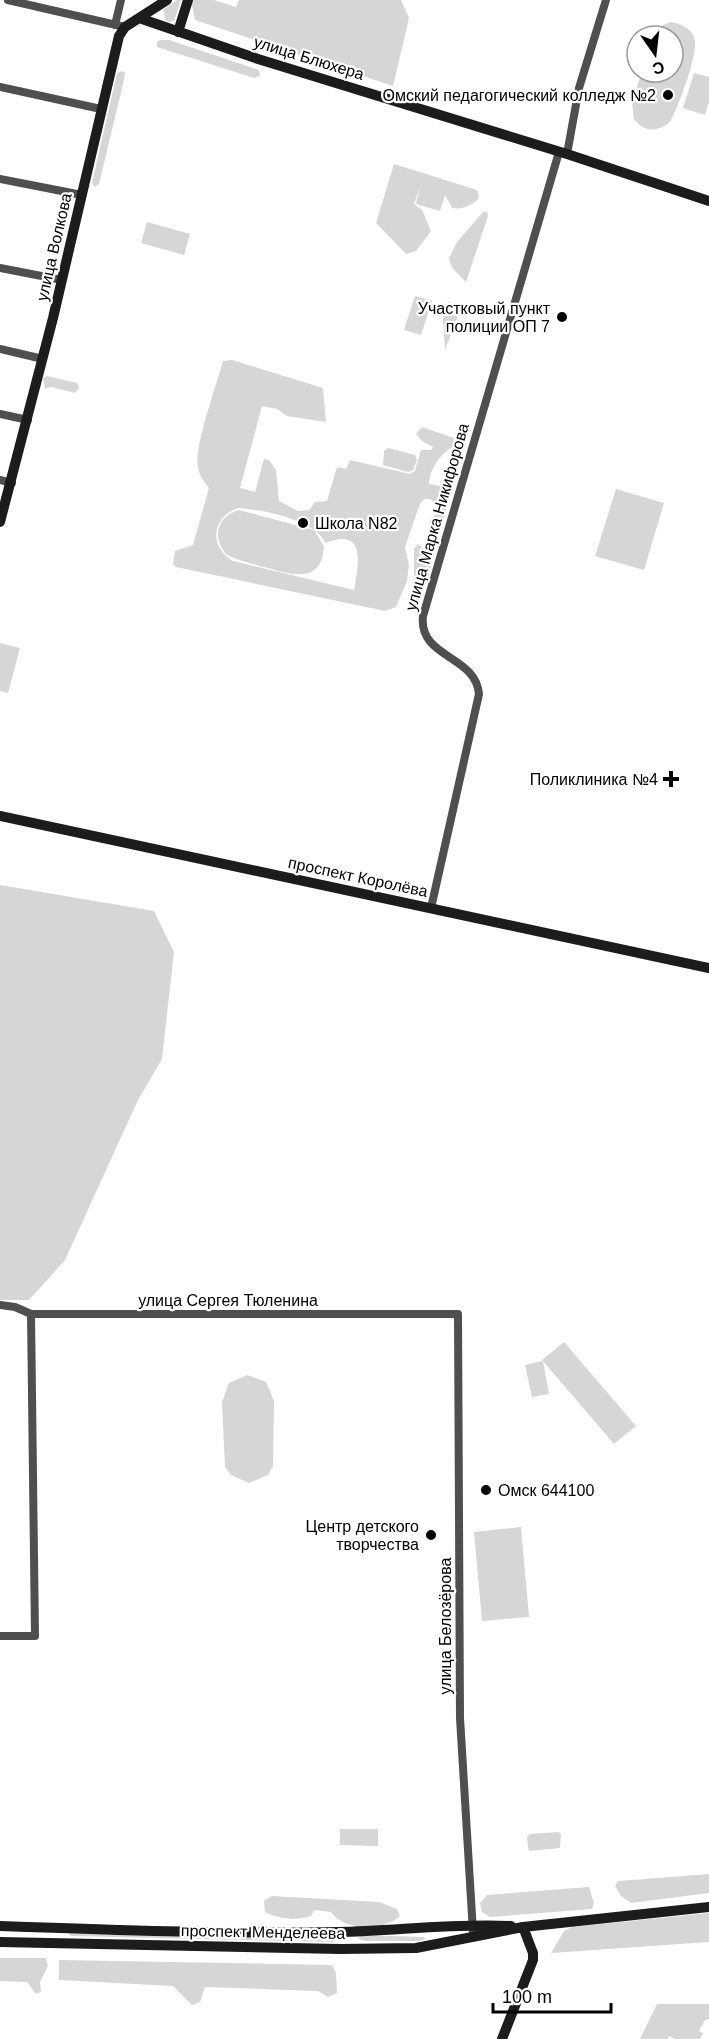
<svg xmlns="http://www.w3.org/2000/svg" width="709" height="2039" viewBox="0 0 709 2039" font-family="Arial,sans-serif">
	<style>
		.green { fill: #d6d6d6; fill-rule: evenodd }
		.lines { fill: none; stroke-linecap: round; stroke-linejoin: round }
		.street { stroke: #4f4f4f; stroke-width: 8 }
		.secondary { stroke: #1c1c1c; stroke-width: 10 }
		.poi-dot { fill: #000; stroke: #fff; stroke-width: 2 }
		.labels { text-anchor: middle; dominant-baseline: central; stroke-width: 4.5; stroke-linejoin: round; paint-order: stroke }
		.street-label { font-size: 16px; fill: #000; stroke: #fff }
		.poi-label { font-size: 16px; fill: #000; stroke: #fff; text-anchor: end }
	</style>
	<rect width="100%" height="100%" fill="#fff"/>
	<path class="green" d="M177,0h4l-7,21 -5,1 -4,-2 -1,-11z
		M191,0h23l22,7 3,-7h162l8,18 -16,68 -198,-66z
		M671,22c11,2 22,7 24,19 2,16 -17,67 -25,81 -13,11 -26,10 -36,-3l-2,-17 10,-30h31v-36h-20l10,-11z
		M160,40h9l90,30 1,6 -6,2 -97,-31v-5z
		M122,71l3,2 -1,7 -25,104 -4,3 -3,-4 25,-110z
		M694,73l15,4v24l-4,14 -22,-7z
		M394,164l83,26 2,8c-6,7 -17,12 -27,10l-7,-13 -5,16 -24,-7 4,-17 -6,17 8,6 9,21 -15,20 -10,3 -30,-31z
		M483,212h4l1,4 -22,66 -14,-14 -3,-10 8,-16z
		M147,222l43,12 -6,21 -43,-12z
		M415,296l17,5 -11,34 -17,-5z
		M449,302l8,4 2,7 -14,37 -3,-43z
		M232,360l91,28 3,34 -39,-6 -10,-7 -15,-3 -22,82 15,4 9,-33 5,1 7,10 3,31 19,10 11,-1 6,-8 12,-1 10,-34 9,2 4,-9 60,14 5,-3 6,-21h10l2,-3 -11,-6 -6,-7 6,-7 32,11v8c-13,7 -24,22 -25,38l12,2 11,-32 10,-3 -37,136 -5,4 -6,-1v-41l4,-5 6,5 2,-3 4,-26 6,-6 1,-9 -7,-6h-6l-4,5 -15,43 4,18 -2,16 -11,26 -11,4 -209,-44 -3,-3 2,-13 18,-6 16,-57c-5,-6 -10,-13 -11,-21 -5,-18 19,-83 25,-106zM238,508c23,1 79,12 87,35 41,-16 34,20 29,47l-121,-29c-25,-14 -21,-44 5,-53z
		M47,376l30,7 2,5 -4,5 -24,-6 -6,2 -2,-11z
		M388,448l27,7 2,5 -4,10 -5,2 -25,-7 1,-14z
		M616,489l48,14 -20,67 -49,-14z
		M239,510l75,20 10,16c-2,38 -31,29 -56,22 -14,-4 -28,-7 -41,-13 -16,-18 -10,-38 12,-45z
		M0,643l20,5 -12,45 -8,-2z
		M0,885l154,26 20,41 -12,107 -24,41 -73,160 -36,40h-29z
		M564,1342l72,84 -22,18 -72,-84z
		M543,1361l6,33 -17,3 -7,-32z
		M247,1375l19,7 8,19 -1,65 -5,9 -19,8 -18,-8 -6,-8 -3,-65 7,-19z
		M521,1527l8,90 -47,4 -8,-89z
		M340,1829h38v17l-38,-1z
		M558,1832l3,2 -1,14 -30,3 -2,-3 -1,-11 3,-3z
		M709,1874v19l-78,10 -10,-7 -6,-10 3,-5z
		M589,1887l5,16 -2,6 -102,8 -8,-5 -2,-9 7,-8z
		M272,1896l107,6 18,7 3,7c-15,15 -57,15 -69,-4l-17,-2 -3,6c-15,5 -32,3 -46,-4l-1,-11z
		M709,1913v29l-158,11 13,-22 8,-4z
		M68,1932l268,5 1,2 -4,3 -262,-6z
		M361,1935l63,2 1,2 -5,2h-55l-7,-2z
		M0,1958h46l2,8 -8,16 1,10 -5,2 -9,-12 -27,-1z
		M59,1960l273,5 4,8 1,20 -9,4 -10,-6 -113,-4 -5,15 -8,3 -19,-19 -114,-6z
		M657,2004h52v15l-4,1 -6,11 4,2 -3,6h-25l-6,-3 -1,3h-28z"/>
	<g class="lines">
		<path class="street" d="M8,0l117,27
			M115,25l6,-25
			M0,87l101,22
			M567,154l12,-66 27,-88
			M0,179l82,16
			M0,268l62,12
			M0,349l43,10
			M0,414l28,6
			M0,480l12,3
			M431,908l48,-214c-3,-39 -61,-36 -56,-78l136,-464
			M0,1305l15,2 16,7h427l2,404 13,214
			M0,1636h35l-4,-322"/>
		<path class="secondary" d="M142,19l116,40 309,95 142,47
			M178,32l10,-32
			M0,522l53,-204 66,-282 6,-9 42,-27
			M0,816l709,152
			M0,1926c112,4 225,8 338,6 57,-1 115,-9 173,-6
			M0,1942l340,7 76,-1 107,-21 186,-20
			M502,2039l31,-79v-7l-10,-26"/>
	</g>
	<g class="poi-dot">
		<circle cx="668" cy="95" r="6"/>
		<circle cx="562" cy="317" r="6"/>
		<circle cx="303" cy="523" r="6"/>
		<path d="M668 770h6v6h6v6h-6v6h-6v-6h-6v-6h6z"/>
		<circle cx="486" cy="1490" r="6"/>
		<circle cx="431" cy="1535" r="6"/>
	</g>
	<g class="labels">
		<g class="street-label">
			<text transform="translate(309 58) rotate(17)">улица Блюхера</text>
			<text transform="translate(54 247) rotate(-77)">улица Волкова</text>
			<text transform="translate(437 517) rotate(-74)">улица Марка Никифорова</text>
			<text transform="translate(358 877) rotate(12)">проспект Королёва</text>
			<text x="228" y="1300">улица Сергея Тюленина</text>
			<text transform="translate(445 1626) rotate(-90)">улица Белозёрова</text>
			<text transform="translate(263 1932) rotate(1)">проспект Менделеева</text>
		</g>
		<g class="poi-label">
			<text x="656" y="95">Омский педагогический колледж №2</text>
			<text x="550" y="308">Участковый пункт<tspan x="550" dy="18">полиции ОП 7</tspan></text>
			<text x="315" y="523" text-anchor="start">Школа N82</text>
			<text x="658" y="779">Поликлиника №4</text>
			<text x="498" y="1490" text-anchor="start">Омск 644100</text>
			<text x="419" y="1526">Центр детского<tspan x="419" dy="18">творчества</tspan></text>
		</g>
	</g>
	<g transform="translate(655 54) rotate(166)"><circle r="28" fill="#ffffff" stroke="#999999" stroke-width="1.5"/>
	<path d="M0-4.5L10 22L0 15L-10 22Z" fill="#000000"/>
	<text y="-9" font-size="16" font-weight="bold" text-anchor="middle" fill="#000000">С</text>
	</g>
	<path d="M493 2003v9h118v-9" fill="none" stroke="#000000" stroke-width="3"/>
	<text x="502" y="2003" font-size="18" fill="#000000" stroke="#ffffff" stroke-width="4.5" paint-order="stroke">100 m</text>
</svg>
